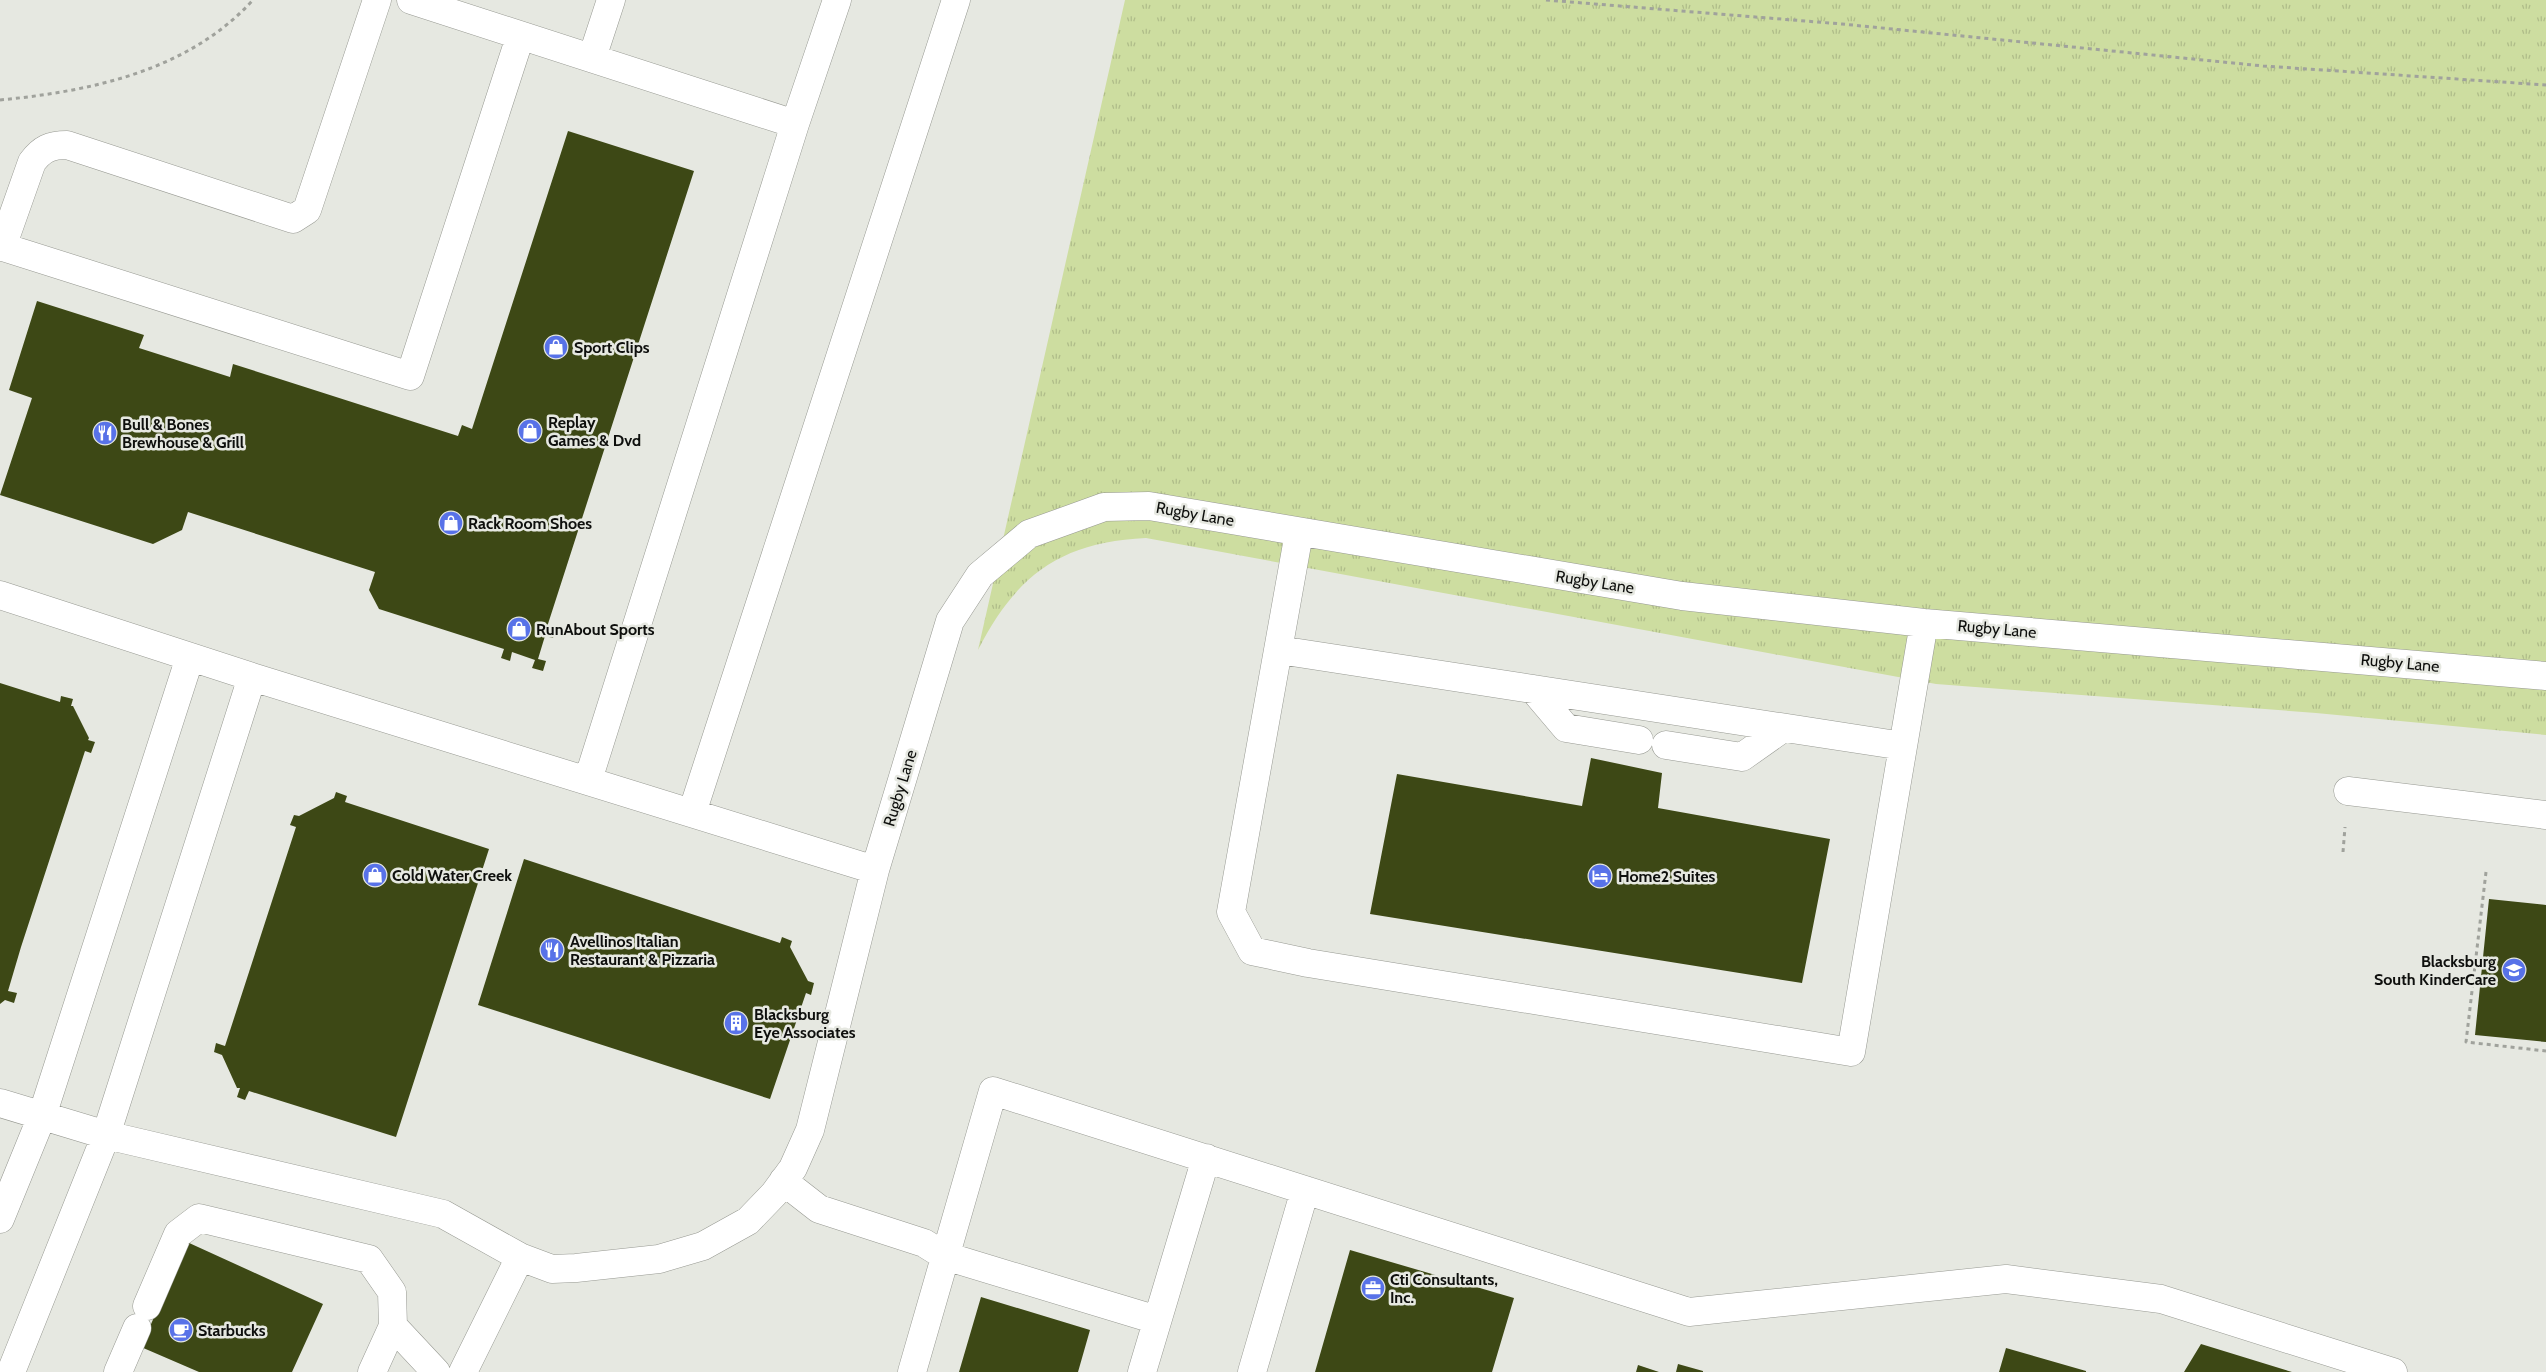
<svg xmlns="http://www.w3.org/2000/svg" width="2546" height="1372" viewBox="0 0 2546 1372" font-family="Cabin,sans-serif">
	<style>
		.grass { fill: url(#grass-tufts) }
		.building { fill: #3d4815 }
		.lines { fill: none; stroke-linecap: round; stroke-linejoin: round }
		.minor-casing { stroke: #979992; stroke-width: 29 }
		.path { stroke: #a0a29c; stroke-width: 3; stroke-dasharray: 4 4; stroke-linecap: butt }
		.minor { stroke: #fff; stroke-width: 28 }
		.labels { text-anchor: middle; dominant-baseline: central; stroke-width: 5; stroke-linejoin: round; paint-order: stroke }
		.poi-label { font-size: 16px; font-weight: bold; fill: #0e0f0d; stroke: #e6e8e1; text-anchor: start }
		.street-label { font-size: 16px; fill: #0e0f0d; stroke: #e6e8e1 }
	</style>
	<defs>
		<pattern id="grass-tufts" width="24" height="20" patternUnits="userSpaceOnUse" patternTransform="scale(1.25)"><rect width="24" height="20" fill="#cddda0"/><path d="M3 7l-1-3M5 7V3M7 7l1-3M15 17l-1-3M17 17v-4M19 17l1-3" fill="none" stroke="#afbc89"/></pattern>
	</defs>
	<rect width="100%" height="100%" fill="#e6e8e1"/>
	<path class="grass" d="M1125,0h1421v735l-230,-22 -380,-29 -790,-146c-85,4 -130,37 -168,112z"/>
	<path class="building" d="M568,131l126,40 -147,456 9,3 -3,8 -8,-2 -7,23 8,2 -3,10 -11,-3 3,-8 -23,-8 -2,9 -9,-3 3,-9 -125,-40 -10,-19 6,-18 -187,-60 -6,18 -29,14 -153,-49 32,-97 -23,-8 28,-89 107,34 -5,13 91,29 3,-13 225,72 4,-11 10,4z
		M0,683l60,19 1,-6 12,3 -2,7h2l16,32 -1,2 7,2 -4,11 -6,-2 -64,196 -13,44 9,2 -3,10 -9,-3 -5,4z
		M1591,758l71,15 -4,35 172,31 -28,144 -432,-69 27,-140 185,32z
		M336,792l11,4 -2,6 144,47 -93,288 -147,-46 -4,9 -8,-3 3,-9h-3l-15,-33 -8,-3 2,-9 9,3 71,-219 -6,-2 4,-10 5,1 35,-18z
		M524,859l256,84 2,-6 10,4 -2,6 18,34 6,2 -3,12 -5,-2 -36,106 -292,-94z
		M2489,899l57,6v137l-71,-7z
		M187,1242l136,62 -31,68h-93l-58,-25z
		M1350,1250l164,48 -22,74h-177z
		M981,1297l109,33 -12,42h-119z
		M2201,1344l91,28h-108z
		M2006,1348l80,23v1h-87z
		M1678,1364l25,7v1h-27z
		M1638,1365l21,7h-23z"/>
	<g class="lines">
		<g class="minor-casing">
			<path id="minor" d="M411,0l384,124
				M592,58l19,-58
				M0,246l410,130 110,-339
				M2,247l30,-85c10,-13 18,-17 35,-17l226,74 14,-9 70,-210
				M1299,533l-68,379 21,39 56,12 543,89 73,-429
				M0,595l252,82 623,193
				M1279,650l624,96
				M1533,689l33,39 73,12
				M1666,745l76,12 41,-29
				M588,780l207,-656 42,-124
				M2348,791l198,24
				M692,813l264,-813
				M0,1103l106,32 337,79 77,43 32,12 24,-1 83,-9 44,-13 45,-25 26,-27 19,-26 17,-38 65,-260 75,-249 30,-46 49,-41 75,-27 45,-1 533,90 242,27 622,53
				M783,1181l36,28 105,34 21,13 212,64
				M0,1219l42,-103 148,-459
				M147,1306l31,-72 21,-16 170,41 23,33 1,34 -21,46
				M393,1326l43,46
				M11,1372l95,-237 146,-458
				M118,1372l19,-44
				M463,1372l57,-115
				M912,1372l81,-281 696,221 317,-33 155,20 232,73
				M1142,1372l64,-214
				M1252,1372l53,-182"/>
		</g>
		<path class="path" d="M1546,0l296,24 421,42 283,19
			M0,100c92,-9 188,-29 253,-100
			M2343,852l2,-25
			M2486,872l-20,170 80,9"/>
		<use href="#minor" class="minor"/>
	</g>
	<defs>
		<g id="shop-disc" transform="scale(1.25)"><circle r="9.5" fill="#5872e8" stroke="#e6e8e1"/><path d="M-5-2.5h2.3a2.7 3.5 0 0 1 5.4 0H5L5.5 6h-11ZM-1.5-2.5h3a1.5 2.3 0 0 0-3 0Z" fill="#fff"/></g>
		<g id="restaurant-disc" transform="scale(1.25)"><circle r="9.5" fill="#5872e8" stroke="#e6e8e1"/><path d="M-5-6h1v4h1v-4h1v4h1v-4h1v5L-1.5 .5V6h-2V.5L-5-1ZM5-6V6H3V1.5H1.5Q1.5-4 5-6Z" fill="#fff"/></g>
		<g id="hotel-disc" transform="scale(1.25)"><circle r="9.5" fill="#5872e8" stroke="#e6e8e1"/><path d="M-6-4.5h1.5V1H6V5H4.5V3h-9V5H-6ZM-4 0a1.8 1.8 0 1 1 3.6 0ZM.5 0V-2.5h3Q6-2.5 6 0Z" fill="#fff"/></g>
		<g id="school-disc" transform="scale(1.25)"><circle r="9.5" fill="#5872e8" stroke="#e6e8e1"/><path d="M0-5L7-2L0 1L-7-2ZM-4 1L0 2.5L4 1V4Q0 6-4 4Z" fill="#fff"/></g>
		<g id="building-disc" transform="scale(1.25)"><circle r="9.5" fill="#5872e8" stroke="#e6e8e1"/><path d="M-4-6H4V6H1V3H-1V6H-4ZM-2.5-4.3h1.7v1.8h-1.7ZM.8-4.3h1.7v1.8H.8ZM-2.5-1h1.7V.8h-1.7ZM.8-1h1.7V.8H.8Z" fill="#fff"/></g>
		<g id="office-disc" transform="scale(1.25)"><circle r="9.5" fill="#5872e8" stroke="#e6e8e1"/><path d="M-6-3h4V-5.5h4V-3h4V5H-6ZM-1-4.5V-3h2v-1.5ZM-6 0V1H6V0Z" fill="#fff"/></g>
		<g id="cafe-disc" transform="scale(1.25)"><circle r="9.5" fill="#5872e8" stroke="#e6e8e1"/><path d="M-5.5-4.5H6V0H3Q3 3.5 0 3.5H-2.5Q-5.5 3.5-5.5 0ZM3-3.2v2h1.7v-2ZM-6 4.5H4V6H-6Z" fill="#fff"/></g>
	</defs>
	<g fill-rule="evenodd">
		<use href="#shop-disc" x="556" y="347"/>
		<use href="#shop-disc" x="530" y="431"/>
		<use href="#restaurant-disc" x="105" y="433"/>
		<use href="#shop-disc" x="451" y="523"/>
		<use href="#shop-disc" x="519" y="629"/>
		<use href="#shop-disc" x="375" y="875"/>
		<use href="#hotel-disc" x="1600" y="876"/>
		<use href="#restaurant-disc" x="552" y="950"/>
		<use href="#school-disc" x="2514" y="970"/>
		<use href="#building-disc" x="736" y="1023"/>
		<use href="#office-disc" x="1373" y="1288"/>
		<use href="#cafe-disc" x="181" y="1330"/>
	</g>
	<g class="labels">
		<g class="poi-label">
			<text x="574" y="347">Sport Clips</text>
			<text x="548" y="422">Replay<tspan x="548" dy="18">Games &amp; Dvd</tspan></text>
			<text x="122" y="424">Bull &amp; Bones<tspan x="122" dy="18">Brewhouse &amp; Grill</tspan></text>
			<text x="468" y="523">Rack Room Shoes</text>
			<text x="536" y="629">RunAbout Sports</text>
			<text x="392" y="875">Cold Water Creek</text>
			<text x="1618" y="876">Home2 Suites</text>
			<text x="570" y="941">Avellinos Italian<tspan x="570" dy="18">Restaurant &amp; Pizzaria</tspan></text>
			<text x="2496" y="961" text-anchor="end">Blacksburg<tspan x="2496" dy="18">South KinderCare</tspan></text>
			<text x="754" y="1014">Blacksburg<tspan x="754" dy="18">Eye Associates</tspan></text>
			<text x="1390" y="1279">Cti Consultants,<tspan x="1390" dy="18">Inc.</tspan></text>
			<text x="198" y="1330">Starbucks</text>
		</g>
		<g class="street-label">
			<text transform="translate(1195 514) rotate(10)">Rugby Lane</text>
			<text transform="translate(1595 582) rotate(9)">Rugby Lane</text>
			<text transform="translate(1997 629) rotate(5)">Rugby Lane</text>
			<text transform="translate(2400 663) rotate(5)">Rugby Lane</text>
			<text transform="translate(900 788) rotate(-73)">Rugby Lane</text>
		</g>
	</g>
</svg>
